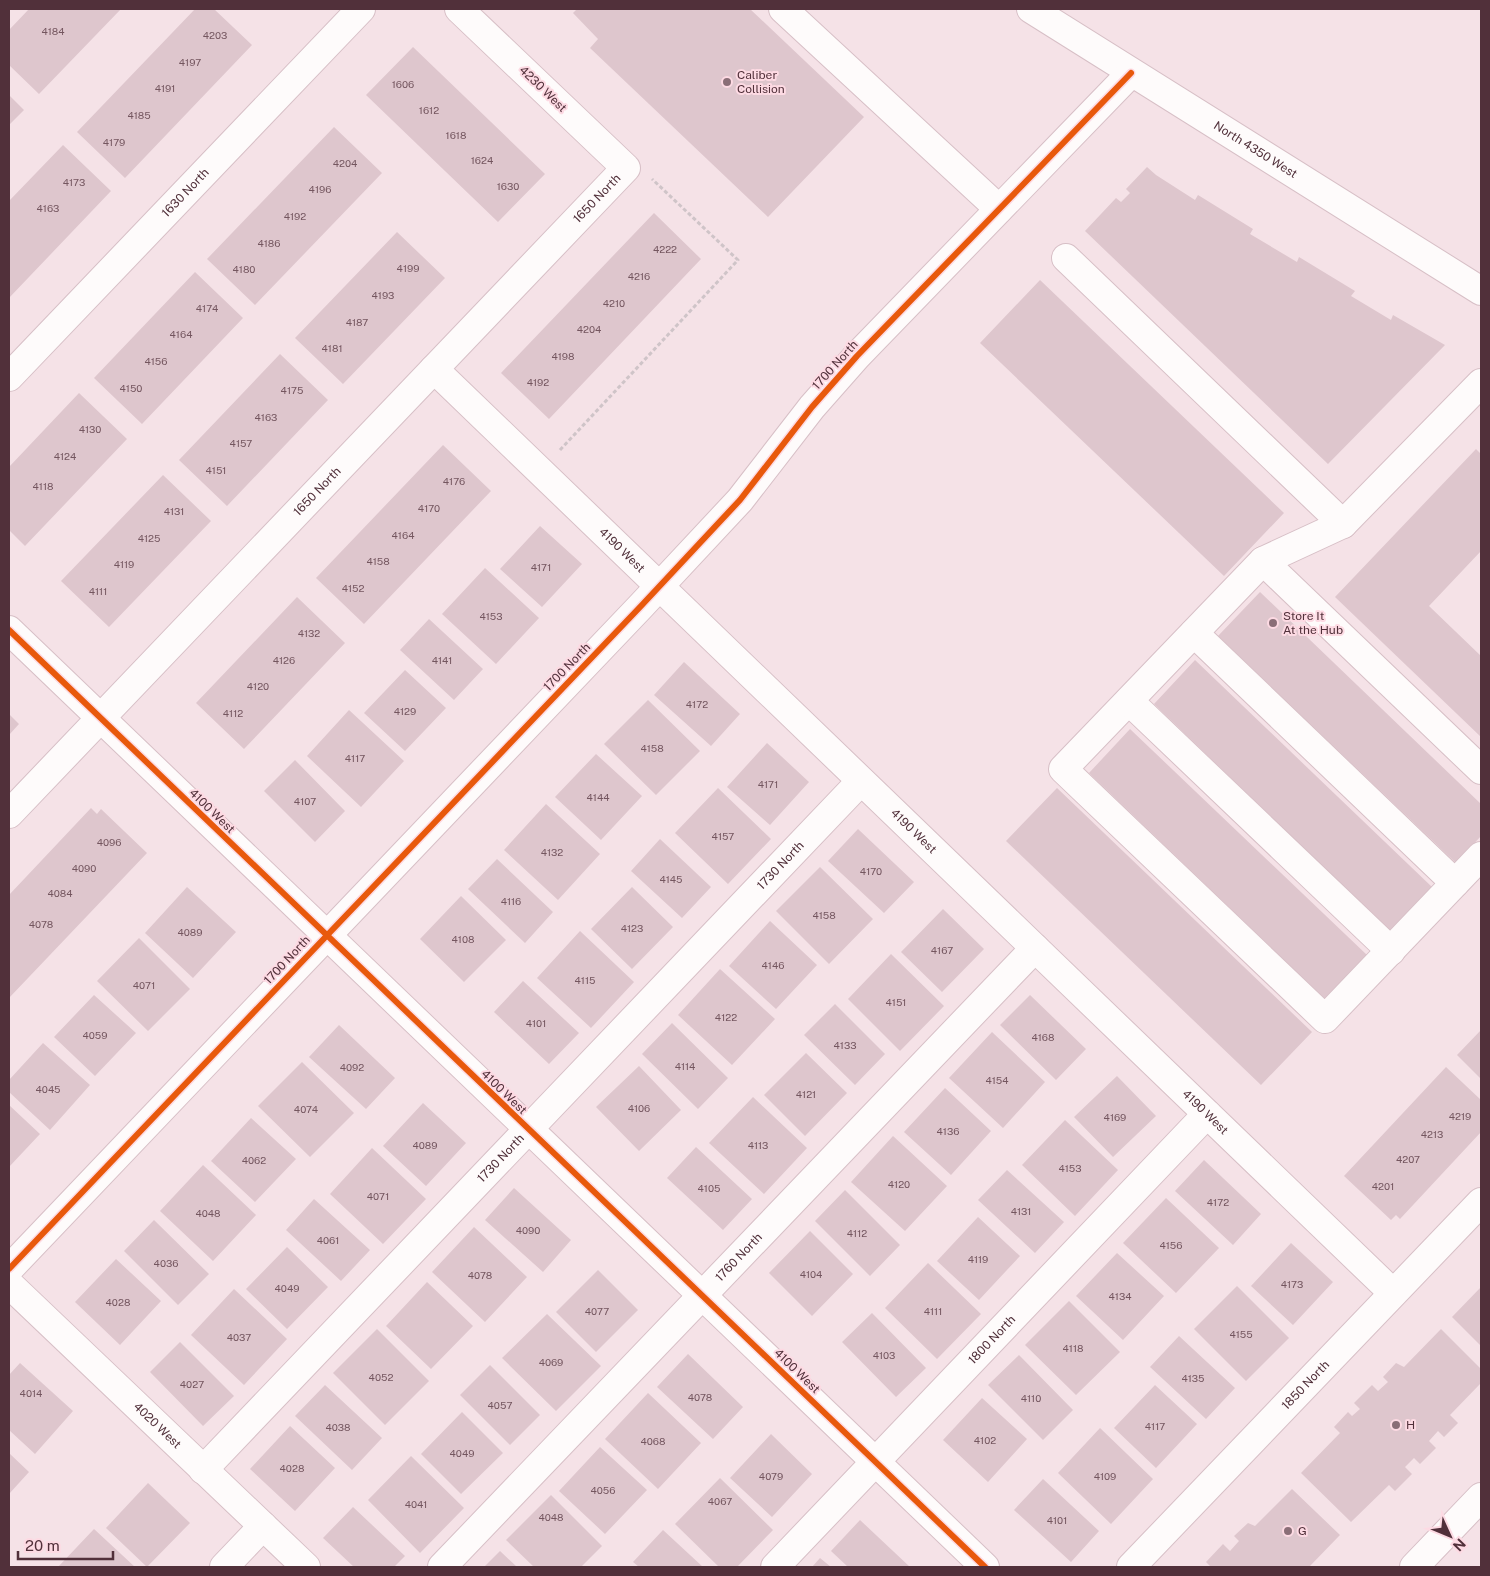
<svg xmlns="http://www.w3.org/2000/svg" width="1490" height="1576" viewBox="0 0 1490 1576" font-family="'Public Sans',sans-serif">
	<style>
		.building { fill: #dec6cd }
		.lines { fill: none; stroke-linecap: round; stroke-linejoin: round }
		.minor-casing { stroke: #d7bfc6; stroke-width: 30 }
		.path { stroke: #cfc4c8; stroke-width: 3; stroke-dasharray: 4 2.5; stroke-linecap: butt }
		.minor { stroke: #fefbfb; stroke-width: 28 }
		.cycleway-casing { stroke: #fddae3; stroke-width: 9 }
		.cycleway { stroke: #e8590c; stroke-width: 6 }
		.poi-dot { fill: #8a6e77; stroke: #fddae3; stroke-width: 2 }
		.labels { text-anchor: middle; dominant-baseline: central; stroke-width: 4; stroke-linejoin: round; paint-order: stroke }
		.number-label { font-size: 10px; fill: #74565f }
		.poi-label { font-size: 12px; fill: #51303a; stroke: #fddae3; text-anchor: start }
		.street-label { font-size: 12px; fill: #51303a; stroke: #fddae3 }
	</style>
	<rect width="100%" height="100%" fill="#f5e2e7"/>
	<path class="building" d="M29,9h92l-82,85 -30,-29v-35z
		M195,9h19l38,36 -127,133 -48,-46z
		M577,9h173l114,108 -96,100 -178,-169 8,-9 -25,-26z
		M413,47l132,127 -47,48 -132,-127z
		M9,95l15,15 -15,15z
		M334,127l48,46 -127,132 -48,-46z
		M63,145l48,46 -102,107v-97z
		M1147,167l9,8 39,25 3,-5 55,34 -3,5 47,28 2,-5 56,34 -4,5 40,24 2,-5 52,30 -117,119 -243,-233 31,-33 5,4 9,-9 -4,-4z
		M654,213l47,46 -152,160 -48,-46z
		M397,232l48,46 -102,106 -48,-46z
		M195,272l48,46 -101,106 -48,-46z
		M1040,280l244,233 -60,63 -244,-233z
		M280,354l48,46 -101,106 -48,-46z
		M79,393l48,46 -102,107 -16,-16v-63z
		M443,445l48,46 -127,133 -48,-46z
		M1476,449l5,5v97l-52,55 52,50v81l-146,-140z
		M163,475l48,46 -102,106 -48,-46z
		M540,526l42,38 -40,43 -42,-38z
		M485,568l54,50 -43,46 -54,-50z
		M1260,592l221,212v32l-25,27 -238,-227z
		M297,597l48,46 -101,106 -48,-46z
		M429,619l54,50 -29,31 -54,-50z
		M1195,660l237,227 -42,44 -236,-227z
		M684,662l56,52 -29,32 -57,-51z
		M405,670l41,38 -41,43 -41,-38z
		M648,700l52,51 -44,44 -52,-51z
		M349,710l55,51 -43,46 -54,-51z
		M9,714l10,10 -10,11z
		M1130,729l237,226 -42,44 -236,-226z
		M767,743l42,39 -39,43 -43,-38z
		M596,754l46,42 -41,44 -46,-43z
		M295,760l50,51 -30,31 -51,-51z
		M718,788l53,51 -43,45 -53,-51z
		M1057,788l255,244 -51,53 -255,-244z
		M546,804l54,50 -42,46 -54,-50z
		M91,808l6,6 4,-5 46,44 -138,145v-103z
		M858,829l56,53 -30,31 -56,-52z
		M660,839l51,48 -29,31 -51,-47z
		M497,859l56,53 -28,31 -57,-54z
		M820,867l53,52 -44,45 -53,-53z
		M187,887l49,45 -43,46 -48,-45z
		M632,887l41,40 -41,42 -41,-40z
		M461,896l45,44 -42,42 -44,-43z
		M943,909l41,40 -42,43 -41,-40z
		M770,921l47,44 -41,44 -47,-43z
		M580,931l54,51 -43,46 -54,-50z
		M139,938l51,51 -42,42 -51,-50z
		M891,954l53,52 -44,45 -52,-52z
		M720,969l55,50 -43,46 -54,-50z
		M523,981l56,52 -30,31 -55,-52z
		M94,995l42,38 -41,43 -41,-39z
		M1030,995l56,54 -30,31 -56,-55z
		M835,1004l50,50 -30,31 -51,-50z
		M672,1023l56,55 -30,31 -56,-55z
		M339,1025l56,53 -29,31 -57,-52z
		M1481,1030v49l-24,-24z
		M992,1032l53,50 -42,46 -54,-50z
		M43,1043l47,42 -40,45 -41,-38v-12z
		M806,1053l41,40 -42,43 -41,-41z
		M302,1062l52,51 -44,44 -52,-51z
		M639,1066l42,44 -42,41 -43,-44z
		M1446,1067l35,33v32l-81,87 -4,-4 -5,5 -47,-44z
		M1117,1076l39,40 -43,41 -39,-40z
		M945,1088l46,43 -40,44 -47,-43z
		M753,1097l54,51 -43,46 -55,-51z
		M423,1103l43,40 -40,43 -43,-40z
		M9,1105l31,29 -31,33z
		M251,1118l45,41 -41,43 -44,-41z
		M1065,1120l53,50 -43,46 -53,-51z
		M893,1136l54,50 -42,45 -54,-49z
		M696,1147l56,52 -29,31 -56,-52z
		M372,1148l54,51 -43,45 -53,-50z
		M1204,1160l57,54 -28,31 -58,-54z
		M203,1165l53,50 -43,46 -53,-50z
		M1007,1170l57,52 -29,31 -57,-53z
		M514,1188l57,52 -28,32 -58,-52z
		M845,1190l55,55 -30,31 -55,-55z
		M1166,1198l53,50 -43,45 -53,-50z
		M314,1199l56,51 -29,31 -55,-51z
		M978,1217l42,39 -41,44 -42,-39z
		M154,1220l55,54 -31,31 -54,-54z
		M474,1227l53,50 -42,45 -53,-50z
		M810,1231l43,43 -41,42 -43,-43z
		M1291,1243l42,39 -40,43 -42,-39z
		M287,1247l41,40 -41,42 -41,-40z
		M1117,1253l47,43 -41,44 -47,-44z
		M116,1259l45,42 -41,44 -45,-43z
		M928,1263l53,51 -44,45 -52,-51z
		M598,1270l40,40 -42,42 -40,-40z
		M427,1282l46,44 -42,43 -45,-43z
		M1237,1286l52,52 -43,43 -52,-52z
		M1481,1287v59l-29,-29z
		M234,1289l53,50 -43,46 -53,-50z
		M1069,1301l51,51 -44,43 -51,-50z
		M872,1313l54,55 -30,29 -54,-55z
		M547,1314l54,52 -45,45 -54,-53z
		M377,1329l52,52 -44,44 -52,-52z
		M1441,1329l40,40v14l-31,32 8,8 -14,14 -6,-6 -9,10 7,7 -16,16 -6,-6 -9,9 7,7 -17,17 -6,-6 -38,37 -50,-49 39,-40 -6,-6 14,-15 4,4 8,-7 -6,-6 18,-18 6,6 10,-9 -5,-5 13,-14 8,4z
		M1179,1336l56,52 -29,31 -56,-52z
		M180,1342l54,54 -31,30 -53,-54z
		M688,1354l55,53 -30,32 -56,-52z
		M1019,1355l54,55 -30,30 -55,-55z
		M20,1363l53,48 -38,43 -26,-24v-55z
		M490,1365l50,50 -30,30 -50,-50z
		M325,1385l57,53 -30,32 -57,-54z
		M1155,1385l42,39 -41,44 -42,-40z
		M648,1393l53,50 -43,46 -53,-50z
		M982,1398l45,41 -39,43 -45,-42z
		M462,1412l41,41 -42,41 -40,-40z
		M290,1426l45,42 -40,43 -45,-42z
		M1100,1428l53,51 -42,45 -53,-51z
		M771,1434l41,40 -40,43 -42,-39z
		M600,1447l47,43 -42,44 -46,-43z
		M9,1453l20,19 -20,22z
		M411,1456l53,52 -44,45 -52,-53z
		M720,1478l53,52 -36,37h-18l-44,-43z
		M1043,1479l56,52 -28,31 -57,-52z
		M148,1483l42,40 -43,44 -41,-39z
		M1292,1489l48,46 -31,32h-98l-5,-5 17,-18 7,7 9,-10 -5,-5 14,-13 7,3z
		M551,1495l51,51 -21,21h-47l-28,-27z
		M353,1507l52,49 -11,11h-40l-31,-29z
		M860,1520l50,47h-62l-17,-16z
		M94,1529l41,38h-77z
		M663,1530l40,37h-64l-6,-5z
		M500,1551l17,16h-33z
		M820,1558l11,9h-19z"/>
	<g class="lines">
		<g class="minor-casing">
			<g id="minor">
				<path d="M783,9l216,200"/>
				<path id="s1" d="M1031,9l450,282"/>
				<path d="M1066,258l277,266"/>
				<path id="s2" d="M434,369l959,924"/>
				<path id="s3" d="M9,377l352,-368"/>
				<path d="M1481,383l-138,141 -80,37 -200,208 262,250 156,-163"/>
				<path d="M1263,561l218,209"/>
				<path d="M9,630l976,937"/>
				<path d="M1194,633l261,250"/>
				<path d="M1129,701l262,250"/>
				<path id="s4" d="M9,814l617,-646 -167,-159"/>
				<path d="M9,1269l632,-663 99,-106 72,-93 45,-51 274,-283"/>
				<path id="s5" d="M9,1284l297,283"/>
				<path id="s6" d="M203,1470l658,-689"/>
				<path d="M224,1567l39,-41"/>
				<path id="s7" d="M442,1567l593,-619"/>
				<path id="s8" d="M775,1567l432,-453"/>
				<path id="s9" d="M1131,1567l350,-365"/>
				<path d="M1414,1567l67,-70"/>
			</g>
		</g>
		<path class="path" d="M560,450l178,-190 -86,-81"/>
		<use href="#minor" class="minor"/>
		<g class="cycleway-casing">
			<path id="cycleway" d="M9,630l976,937
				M9,1269l632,-663 99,-106 72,-93 45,-51 274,-283"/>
		</g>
		<use href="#cycleway" class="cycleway"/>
	</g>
	<g class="poi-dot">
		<circle cx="727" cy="82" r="5"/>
		<circle cx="1273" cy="623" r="5"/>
		<circle cx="1396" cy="1425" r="5"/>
		<circle cx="1288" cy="1531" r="5"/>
	</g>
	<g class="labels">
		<g class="number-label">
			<text x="53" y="31">4184</text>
			<text x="215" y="35">4203</text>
			<text x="190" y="62">4197</text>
			<text x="403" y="84">1606</text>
			<text x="165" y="88">4191</text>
			<text x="429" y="110">1612</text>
			<text x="139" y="115">4185</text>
			<text x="456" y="135">1618</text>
			<text x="114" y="142">4179</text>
			<text x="482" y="160">1624</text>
			<text x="345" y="163">4204</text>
			<text x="74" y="182">4173</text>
			<text x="508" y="186">1630</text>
			<text x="320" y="189">4196</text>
			<text x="48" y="208">4163</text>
			<text x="295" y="216">4192</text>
			<text x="269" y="243">4186</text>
			<text x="665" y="249">4222</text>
			<text x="408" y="268">4199</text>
			<text x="244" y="269">4180</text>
			<text x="639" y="276">4216</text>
			<text x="383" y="295">4193</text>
			<text x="614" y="303">4210</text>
			<text x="207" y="308">4174</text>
			<text x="357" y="322">4187</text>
			<text x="589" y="329">4204</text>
			<text x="181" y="334">4164</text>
			<text x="332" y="348">4181</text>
			<text x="563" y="356">4198</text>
			<text x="156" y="361">4156</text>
			<text x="538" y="382">4192</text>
			<text x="131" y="388">4150</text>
			<text x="292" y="390">4175</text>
			<text x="266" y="417">4163</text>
			<text x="90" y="429">4130</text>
			<text x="241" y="443">4157</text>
			<text x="65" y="456">4124</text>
			<text x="216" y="470">4151</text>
			<text x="454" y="481">4176</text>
			<text x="43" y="486">4118</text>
			<text x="429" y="508">4170</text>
			<text x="174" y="511">4131</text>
			<text x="403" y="535">4164</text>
			<text x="149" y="538">4125</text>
			<text x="378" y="561">4158</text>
			<text x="124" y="564">4119</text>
			<text x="541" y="567">4171</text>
			<text x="353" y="588">4152</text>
			<text x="98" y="591">4111</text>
			<text x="491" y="616">4153</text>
			<text x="309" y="633">4132</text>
			<text x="284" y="660">4126</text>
			<text x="442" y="660">4141</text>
			<text x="258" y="686">4120</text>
			<text x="697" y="704">4172</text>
			<text x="405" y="711">4129</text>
			<text x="233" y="713">4112</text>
			<text x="652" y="748">4158</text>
			<text x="355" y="758">4117</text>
			<text x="768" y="784">4171</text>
			<text x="598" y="797">4144</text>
			<text x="305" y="801">4107</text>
			<text x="723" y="836">4157</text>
			<text x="109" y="842">4096</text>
			<text x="552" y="852">4132</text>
			<text x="84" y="868">4090</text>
			<text x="871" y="871">4170</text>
			<text x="671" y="879">4145</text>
			<text x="60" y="893">4084</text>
			<text x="511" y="901">4116</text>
			<text x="824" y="915">4158</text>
			<text x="41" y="924">4078</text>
			<text x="632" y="928">4123</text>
			<text x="190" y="932">4089</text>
			<text x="463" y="939">4108</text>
			<text x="942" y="950">4167</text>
			<text x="773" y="965">4146</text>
			<text x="585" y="980">4115</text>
			<text x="144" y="985">4071</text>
			<text x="896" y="1002">4151</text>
			<text x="726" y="1017">4122</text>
			<text x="536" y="1023">4101</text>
			<text x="95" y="1035">4059</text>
			<text x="1043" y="1037">4168</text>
			<text x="845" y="1045">4133</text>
			<text x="685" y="1066">4114</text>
			<text x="352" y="1067">4092</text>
			<text x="997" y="1080">4154</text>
			<text x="48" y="1089">4045</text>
			<text x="806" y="1094">4121</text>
			<text x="639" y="1108">4106</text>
			<text x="306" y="1109">4074</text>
			<text x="1460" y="1116">4219</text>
			<text x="1115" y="1117">4169</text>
			<text x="948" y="1131">4136</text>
			<text x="1432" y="1134">4213</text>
			<text x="425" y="1145">4089</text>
			<text x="758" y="1145">4113</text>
			<text x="1408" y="1159">4207</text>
			<text x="254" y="1160">4062</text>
			<text x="1070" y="1168">4153</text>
			<text x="899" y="1184">4120</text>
			<text x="1383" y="1186">4201</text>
			<text x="709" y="1188">4105</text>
			<text x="378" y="1196">4071</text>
			<text x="1218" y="1202">4172</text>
			<text x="1021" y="1211">4131</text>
			<text x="208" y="1213">4048</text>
			<text x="528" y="1230">4090</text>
			<text x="857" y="1233">4112</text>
			<text x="328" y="1240">4061</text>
			<text x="1171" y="1245">4156</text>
			<text x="978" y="1259">4119</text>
			<text x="166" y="1263">4036</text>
			<text x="811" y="1274">4104</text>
			<text x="480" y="1275">4078</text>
			<text x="1292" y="1284">4173</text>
			<text x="287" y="1288">4049</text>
			<text x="1120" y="1296">4134</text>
			<text x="118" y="1302">4028</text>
			<text x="597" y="1311">4077</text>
			<text x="933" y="1311">4111</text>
			<text x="1241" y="1334">4155</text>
			<text x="239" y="1337">4037</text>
			<text x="1073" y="1348">4118</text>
			<text x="884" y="1355">4103</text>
			<text x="551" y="1362">4069</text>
			<text x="381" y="1377">4052</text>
			<text x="1193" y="1378">4135</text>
			<text x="192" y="1384">4027</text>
			<text x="31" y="1393">4014</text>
			<text x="700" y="1397">4078</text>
			<text x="1031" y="1398">4110</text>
			<text x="500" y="1405">4057</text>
			<text x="1155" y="1426">4117</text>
			<text x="338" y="1427">4038</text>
			<text x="985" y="1440">4102</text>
			<text x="653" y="1441">4068</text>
			<text x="462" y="1453">4049</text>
			<text x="292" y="1468">4028</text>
			<text x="771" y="1476">4079</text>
			<text x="1105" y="1476">4109</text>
			<text x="603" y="1490">4056</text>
			<text x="720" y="1501">4067</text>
			<text x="416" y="1504">4041</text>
			<text x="551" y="1517">4048</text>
			<text x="1057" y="1520">4101</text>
		</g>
		<g class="poi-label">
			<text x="737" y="75">Caliber<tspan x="737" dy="14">Collision</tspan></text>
			<text x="1283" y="616">Store It<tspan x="1283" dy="14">At the Hub</tspan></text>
			<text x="1406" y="1425">H</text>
			<text x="1298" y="1531">G</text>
		</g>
		<g class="street-label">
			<text transform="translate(543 89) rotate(44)">4230 West</text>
			<text stroke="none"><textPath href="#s1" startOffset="265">North 4350 West</textPath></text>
			<text stroke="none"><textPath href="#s3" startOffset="255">1630 North</textPath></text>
			<text stroke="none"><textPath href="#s4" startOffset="851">1650 North</textPath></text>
			<text transform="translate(835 365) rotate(-48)">1700 North</text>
			<text stroke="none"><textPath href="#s4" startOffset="446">1650 North</textPath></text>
			<text stroke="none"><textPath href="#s2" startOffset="261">4190 West</textPath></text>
			<text transform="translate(567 667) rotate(-46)">1700 North</text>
			<text transform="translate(212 811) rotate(44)">4100 West</text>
			<text stroke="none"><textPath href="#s2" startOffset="666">4190 West</textPath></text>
			<text stroke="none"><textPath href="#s6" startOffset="836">1730 North</textPath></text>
			<text transform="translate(287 960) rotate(-47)">1700 North</text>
			<text transform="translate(504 1092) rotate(44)">4100 West</text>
			<text stroke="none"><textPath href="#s2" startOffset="1071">4190 West</textPath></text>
			<text stroke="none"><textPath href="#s6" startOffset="431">1730 North</textPath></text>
			<text stroke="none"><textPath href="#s7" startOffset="429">1760 North</textPath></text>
			<text stroke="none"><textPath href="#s8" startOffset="314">1800 North</textPath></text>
			<text transform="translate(797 1371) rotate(44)">4100 West</text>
			<text stroke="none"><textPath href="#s9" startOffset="252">1850 North</textPath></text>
			<text stroke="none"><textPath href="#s5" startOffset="205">4020 West</textPath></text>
		</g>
	</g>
	<rect width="1490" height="1576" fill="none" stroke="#51303a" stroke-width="20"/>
	<g transform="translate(1450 1536) rotate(134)" stroke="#fddae3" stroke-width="4" paint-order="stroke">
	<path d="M0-4L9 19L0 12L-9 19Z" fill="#51303a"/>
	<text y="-8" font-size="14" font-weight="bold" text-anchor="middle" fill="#51303a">N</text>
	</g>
	<path d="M18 1551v8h95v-8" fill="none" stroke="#51303a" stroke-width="2.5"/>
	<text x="25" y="1551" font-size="15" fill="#51303a" stroke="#fddae3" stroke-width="4" paint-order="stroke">20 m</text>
</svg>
